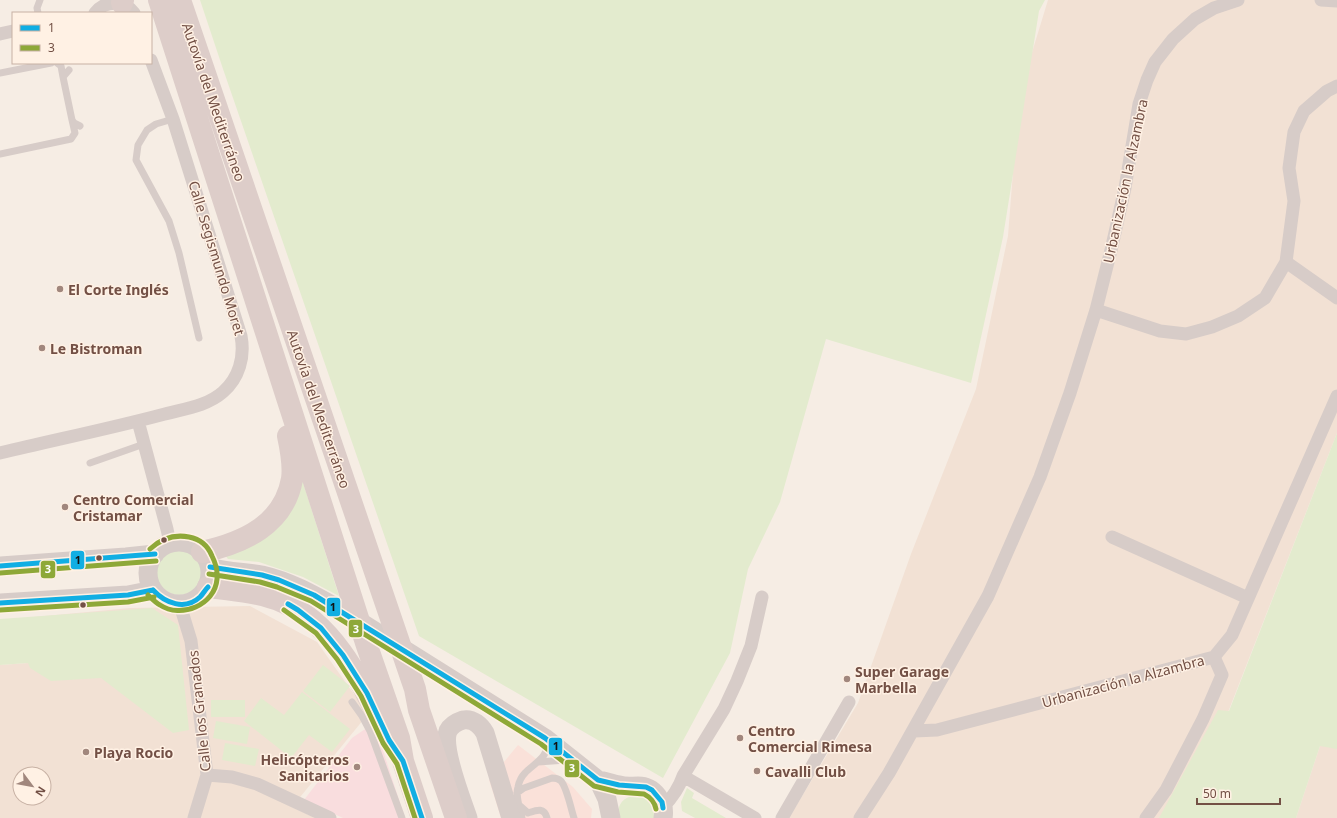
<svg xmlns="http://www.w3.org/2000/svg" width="1337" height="818" viewBox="0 0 1337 818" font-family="'Noto Sans',sans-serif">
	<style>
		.residential { fill: #f2e1d4; fill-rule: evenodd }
		.commercial { fill: #fae1d9 }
		.medical { fill: #f9ddde }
		.green { fill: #e3ebce }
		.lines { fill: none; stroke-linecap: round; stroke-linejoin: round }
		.lane { stroke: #d7ccc8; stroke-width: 7 }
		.street { stroke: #d7ccc8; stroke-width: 13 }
		.secondary { stroke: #d7ccc8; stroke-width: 19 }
		.highway { stroke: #ddcdc9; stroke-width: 22 }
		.bus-1-casing { stroke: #fff1e4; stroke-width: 8 }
		.bus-2-casing { stroke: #fff1e4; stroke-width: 8 }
		.bus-1 { stroke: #11aee3; stroke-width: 5 }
		.bus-2 { stroke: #8ea838; stroke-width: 5 }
		.poi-dot { fill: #a1877d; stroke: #fff1e4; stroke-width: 1.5 }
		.bus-dot { fill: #735045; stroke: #fff1e4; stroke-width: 1.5 }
		.labels { text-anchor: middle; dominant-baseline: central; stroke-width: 3; stroke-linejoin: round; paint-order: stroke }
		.street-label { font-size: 14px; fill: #735045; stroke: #fff1e4 }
		.poi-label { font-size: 14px; font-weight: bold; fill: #735045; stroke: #fff1e4; text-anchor: start }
		.line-badge { stroke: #fff1e4; stroke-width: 1.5 }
		.badge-label { font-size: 11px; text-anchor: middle; font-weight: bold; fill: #fff }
		.pale-badge-label { font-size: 11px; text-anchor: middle; font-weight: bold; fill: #111 }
	</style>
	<rect width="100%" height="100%" fill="#f6ede4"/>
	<path class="residential" d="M1048,0h289v433l-112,287 -58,98h-378l69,-115 53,-149 65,-165 32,-153 11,-141z
		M250,606l67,36 51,72 -76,93 23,11h-315v-153l28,-2 6,-46 96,-9zM20,774h24v24h-24z
		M1337,694v124h-41l24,-72z"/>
	<path class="commercial" d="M518,745l55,42 19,22 -1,9h-90l-12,-38z"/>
	<path class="medical" d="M374,723l31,95h-62l-39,-18 48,-62z"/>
	<path class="green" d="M200,0h845l-6,11 -36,226 -32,146 -145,-44 -46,163 -32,67 -18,84 -67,125 -244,-142 -196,-567z
		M1337,433v316l-17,-3 -24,72h-137l59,-108 11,1z
		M299,470l40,126 -36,-19 -44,-15 -31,-3 -4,-5 31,-15z
		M156 572a23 23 0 1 1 46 0a23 23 0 1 1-46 0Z
		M152,608l26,17 11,105 -16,3 -72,-55 -50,3 -21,-13 -2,-5 -28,2v-46z
		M323,665l27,21 -20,26 -27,-21z
		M302,692l48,37 -18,23 -23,-17 -18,23 -47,-37 17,-23 23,17z
		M211,700h34v17h-34z
		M216,721l34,6 -3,17 -34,-6z
		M225,743l34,6 -4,17 -33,-6z
		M687,788l7,5 -2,5 34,20h-31l-13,-7 -1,-9z
		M635,795c13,1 20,9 19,23h-36c-1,-13 4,-20 17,-23z"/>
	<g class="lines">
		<path class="lane" d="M38,13l-1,-5 3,-8
			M57,63l4,3 2,11
			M69,70l-6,7 9,43 2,3 6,3
			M0,73l51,-10
			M173,119l-17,5 -9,6 -9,15 -2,15 33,61 10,32 20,85
			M0,154l71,-15 4,-6 -3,-13
			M90,463l54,-19
			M352,702l10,14 8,15 32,87
			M538,762l28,-2
			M517,793l7,-5 28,-10c4,0 7,1 9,3 6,7 10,28 13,37
			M520,806l8,7c9,-3 16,-6 19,5
			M522,818c-2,-10 -7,-21 -4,-31 1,-5 3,-10 7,-14 7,-8 26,-17 21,-31"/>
		<path class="street" d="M1321,0l16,1
			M95,13c10,-13 29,-13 39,0
			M0,34l13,-3
			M1286,262l51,36
			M1096,310l64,21 26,3 26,-7 26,-11 27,-18 21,-36 8,-61 -5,-33 5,-36 10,-21 23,-20 10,-5
			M138,421l29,108 3,14
			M0,453c54,-13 108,-24 161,-38 21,-6 45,-8 62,-23 16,-14 22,-35 18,-56l-68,-217 -22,-59
			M1112,537l136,61
			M180,605l11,36 16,134 -13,43
			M914,731l23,-1 277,-73 18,-22 105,-239
			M207,775l25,2 25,7 73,34
			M663,807c9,-9 16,-19 20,-31
			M755,818l-72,-42 41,-67 13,-28 14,-35 11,-49
			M782,818l67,-116
			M860,818l29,-45 99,-177 52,-119 30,-84 26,-83 16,-64 13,-58 14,-84 8,-24 8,-18 18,-23 22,-20 19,-11 24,-8
			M1146,818l20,-28 37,-71 19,-44 -8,-18"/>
		<path class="secondary" d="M148 573a31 31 0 1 1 62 0a31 31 0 1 1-62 0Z
			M0,566l126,-9 29,-3
			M210,567c17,5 35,5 52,8 31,7 57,23 84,38l199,125 53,42 9,19 4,19
			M0,603l128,-8 25,-5
			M598,780c7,1 14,4 21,5 7,2 12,1 19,1 16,0 28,16 25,32
			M468,818c-6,-18 -27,-70 -20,-87 3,-6 9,-9 15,-11 10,-2 18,6 22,13l26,85"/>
		<path class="highway" d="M159,0l208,646 32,92 4,23 19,57
			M180,0l235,689 4,21 37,108
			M122,3l1,-3
			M202,552c41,-9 82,-27 90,-73 2,-14 -1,-29 -4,-43
			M208,587c25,3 51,5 75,15 48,21 75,73 97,118"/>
		<g class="bus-1-casing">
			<path id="bus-1" d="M0,566l155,-12
				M210,567l52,8 17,5 35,15 231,143 53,42 21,5 27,2 6,3 10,12 1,6
				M153,590c12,13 32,21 47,7 3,-3 5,-7 8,-10
				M0,603l128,-8 25,-5
				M288,604l10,6 23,18 22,27 24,38 22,47 14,21 19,57"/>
		</g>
		<g class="bus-2-casing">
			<path id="bus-2" d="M0,573l156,-12
				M209,574l51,8 17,5 34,14 230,143 53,42 24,6 26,2c6,3 11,9 12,15
				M148,595c4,4 8,8 12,10 21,14 55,0 57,-26 1,-9 -1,-15 -5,-23 -4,-10 -12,-17 -23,-19 -15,-3 -27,1 -39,12
				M0,610l128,-8 26,-5
				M284,610l32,23 21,26 24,37 22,47 14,21 18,54"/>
		</g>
		<use href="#bus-1" class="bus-1"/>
		<use href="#bus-2" class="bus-2"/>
	</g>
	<g class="poi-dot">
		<circle cx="60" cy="289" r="4"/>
		<circle cx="42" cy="348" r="4"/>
		<circle cx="65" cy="507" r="4"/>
		<circle cx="847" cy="679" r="4"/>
		<circle cx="740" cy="738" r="4"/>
		<circle cx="86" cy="752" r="4"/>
		<circle cx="357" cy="767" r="4"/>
		<circle cx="757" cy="771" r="4"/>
	</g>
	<g class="bus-dot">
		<circle cx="164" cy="540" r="3.5"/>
		<circle cx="99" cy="558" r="3.5"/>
		<circle cx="83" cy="605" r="3.5"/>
	</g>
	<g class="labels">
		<g class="street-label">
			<text transform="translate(214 102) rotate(71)">Autovía del Mediterráneo</text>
			<text transform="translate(1125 181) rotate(-78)">Urbanización la Alzambra</text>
			<text transform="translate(217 258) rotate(73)">Calle Segismundo Moret</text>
			<text transform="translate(319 409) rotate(71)">Autovía del Mediterráneo</text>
			<text transform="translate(1123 681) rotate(-15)">Urbanización la Alzambra</text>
			<text transform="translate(199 711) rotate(-96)">Calle los Granados</text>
		</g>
		<g class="poi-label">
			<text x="68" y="289">El Corte Inglés</text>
			<text x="50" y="348">Le Bistroman</text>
			<text x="73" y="499">Centro Comercial<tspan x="73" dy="16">Cristamar</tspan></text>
			<text x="855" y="671">Super Garage<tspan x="855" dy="16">Marbella</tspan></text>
			<text x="748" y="730">Centro<tspan x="748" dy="16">Comercial Rimesa</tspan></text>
			<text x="94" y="752">Playa Rocio</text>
			<text x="349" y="759" text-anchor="end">Helicópteros<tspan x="349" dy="16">Sanitarios</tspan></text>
			<text x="765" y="771">Cavalli Club</text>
		</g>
	</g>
	<g class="line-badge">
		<rect x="70" y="550" width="15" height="20" rx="4" fill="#11aee3"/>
		<rect x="40" y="560" width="16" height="19" rx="4" fill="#8ea838"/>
		<rect x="326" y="597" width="15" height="20" rx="4" fill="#11aee3"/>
		<rect x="348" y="619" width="15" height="19" rx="4" fill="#8ea838"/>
		<rect x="548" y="737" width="15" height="19" rx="4" fill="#11aee3"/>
		<rect x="564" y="759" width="16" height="19" rx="4" fill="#8ea838"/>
	</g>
	<g class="badge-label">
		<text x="48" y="573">3</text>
		<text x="356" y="633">3</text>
		<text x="572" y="772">3</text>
	</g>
	<g class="pale-badge-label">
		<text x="78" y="564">1</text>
		<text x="333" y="611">1</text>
		<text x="556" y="750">1</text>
	</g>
	<rect x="12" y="12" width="140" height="52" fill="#fff1e4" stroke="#c7b1a4"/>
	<rect x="20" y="25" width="20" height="6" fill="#11aee3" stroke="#c7b1a4"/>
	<text x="48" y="32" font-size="12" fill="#735045">1</text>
	<rect x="20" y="45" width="20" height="6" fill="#8ea838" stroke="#c7b1a4"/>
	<text x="48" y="52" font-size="12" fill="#735045">3</text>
	<g transform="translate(32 786) rotate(122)"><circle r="19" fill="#fff1e4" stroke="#c7b1a4"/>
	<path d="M0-3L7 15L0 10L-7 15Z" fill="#a1877d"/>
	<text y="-6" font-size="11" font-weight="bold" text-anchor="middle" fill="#735045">N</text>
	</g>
	<path d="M1197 798v6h83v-6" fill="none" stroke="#735045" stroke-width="2"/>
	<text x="1203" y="798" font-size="12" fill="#735045" stroke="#fff1e4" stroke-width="3" paint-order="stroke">50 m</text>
</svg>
